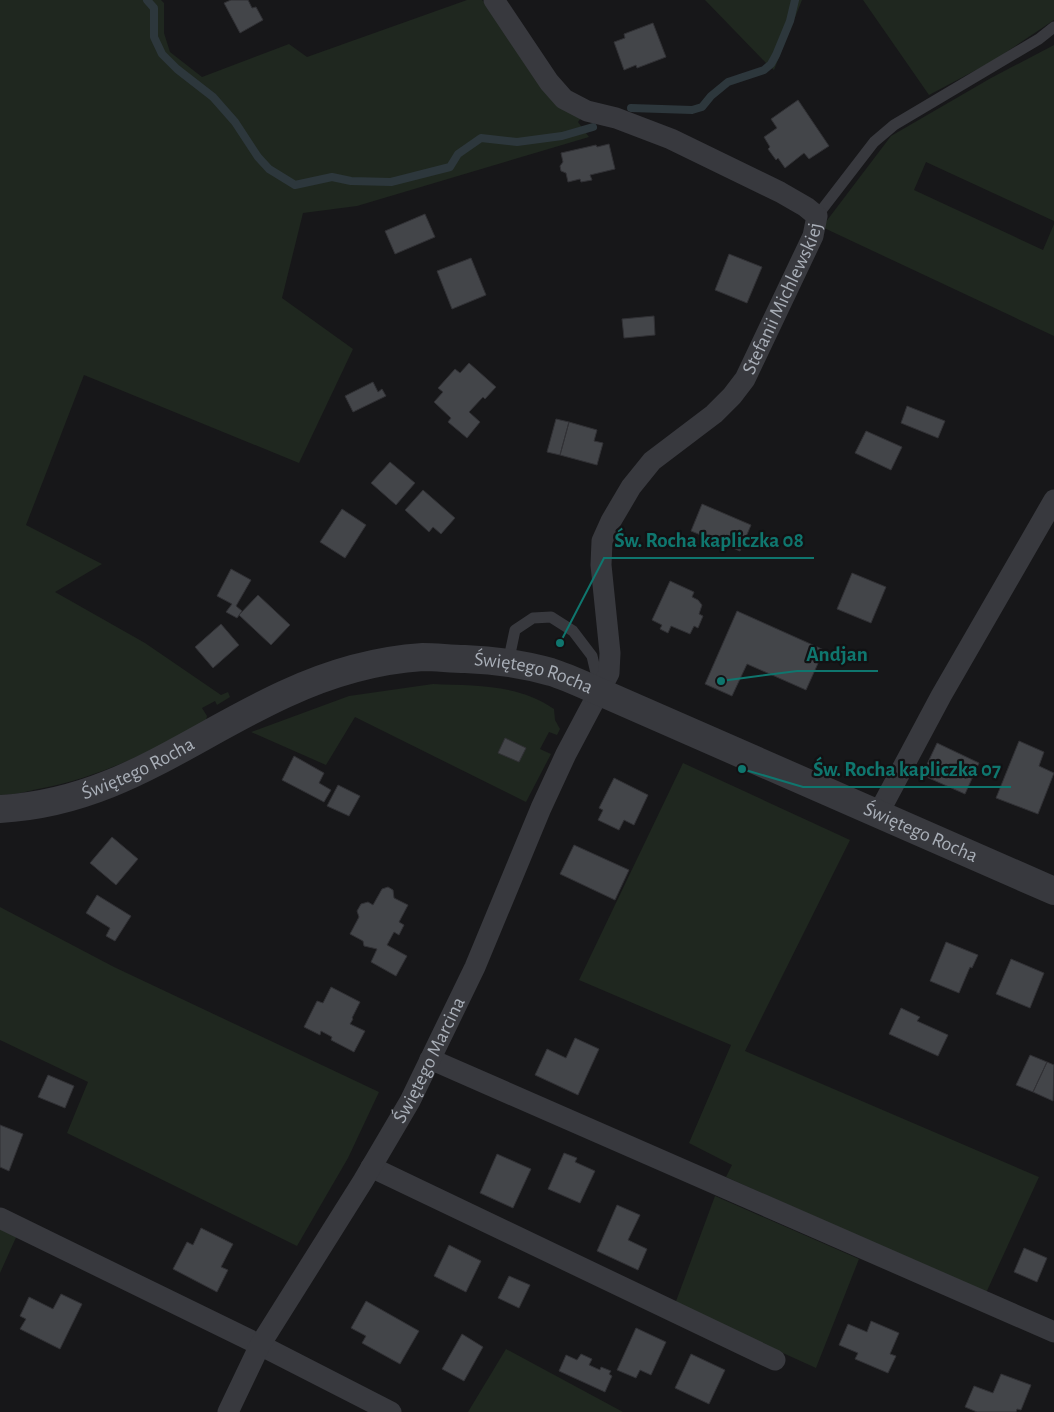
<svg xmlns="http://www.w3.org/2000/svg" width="1054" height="1412" viewBox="0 0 1054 1412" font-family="'Alegreya Sans',sans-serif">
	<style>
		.green { fill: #1f271f }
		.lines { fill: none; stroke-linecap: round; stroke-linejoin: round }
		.stream { stroke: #2d373c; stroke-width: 8 }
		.building { fill: #434549; stroke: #313135 }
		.service { stroke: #38393e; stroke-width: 11 }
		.minor { stroke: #38393e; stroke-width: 21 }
		.tertiary { stroke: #38393e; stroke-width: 28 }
		.labels { text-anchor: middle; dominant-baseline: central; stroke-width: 4.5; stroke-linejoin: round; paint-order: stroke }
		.street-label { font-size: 20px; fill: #a9afb8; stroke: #121214 }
		.leader { fill: none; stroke: #0f766e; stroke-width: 2 }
		.callout-dot { fill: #0f766e; stroke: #121214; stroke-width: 2 }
		.callout-label { font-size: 21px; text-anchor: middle; font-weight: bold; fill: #0f766e; stroke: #121214; stroke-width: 4.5; stroke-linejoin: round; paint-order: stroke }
	</style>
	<rect width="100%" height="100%" fill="#171719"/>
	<path class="green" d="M0,0h161l3,3v30l6,19 32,25 87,-33 18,13 160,-57h15l14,12 86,105 -4,5 11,15 -232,69 -54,7 -21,85 71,51 -54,114 -215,-88 -58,150 76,39 -47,28 90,51 76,52 7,-3 2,5 -13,8 -2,-4 -13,7 5,8 -1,5c-53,30 -108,57 -168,68 -13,3 -25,6 -38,6z
		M705,0h97l-28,70 -8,-7z
		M863,0h191v20l-61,41 -64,34z
		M1054,45v176l-128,-59 -12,28 129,60 11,-26v112l-232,-109 69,-91 100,-58z
		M433,684c43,2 85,0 121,25l1,11 5,9 -3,6 -8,-3 -9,17 11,5 -25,48 -171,-85 -29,48 -75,-33 98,-36z
		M683,763l167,77 -105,211 294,126 -53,116 -260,-116 6,-12 -43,-22 42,-98 -152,-65z
		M0,907l114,60 265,125 -31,66 -51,88 -230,-113 21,-51 -88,-42z
		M715,1196l144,63 -43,109 -141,-64z
		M0,1224l18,9 -18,40z
		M506,1349l117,63h-155z"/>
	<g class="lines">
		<path class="stream" d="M147,0l7,8v29l8,17 15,15 36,28 22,25 23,35 11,12 26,16 37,-8 19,4 40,1 59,-15 8,-13 23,-16 36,4 45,-6 31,-9
			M631,108l61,2 10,-3 9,-11 17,-14 36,-12 7,-6 5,-9 14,-34 5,-21"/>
	</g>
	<path class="building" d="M231,0h17l4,8 4,-1 7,13 -23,13 -16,-30z
		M653,23l13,34 -29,11 -1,-3 -12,5 -10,-28 11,-4 -1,-4z
		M798,100l31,46 -20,13 -5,-6 -19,15 -7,-10 -2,2 -8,-11 2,-2 -6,-10 13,-9 -6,-9z
		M609,144l6,25 -25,6 2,5 -11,2 -1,-3 -12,3 -2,-9 -5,-2 -1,-5 3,-4 -2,-9 35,-8 1,2z
		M425,214l10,23 -40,17 -10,-23z
		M729,254l33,13 -15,36 -32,-13z
		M471,258l15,37 -34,14 -15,-38z
		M654,316l1,19 -31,3 -2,-19z
		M469,363l27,24 -11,12 -2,-2 -14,15 11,10 -13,16 -19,-16 3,-4 -17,-16 9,-10 -5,-4 17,-19 5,4z
		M373,382l5,10 4,-3 4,7 -33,16 -8,-16z
		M907,406l38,15 -7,17 -37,-15z
		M556,419l13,3 -9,33 -13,-3z
		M569,422l28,8 -3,11 9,2 -6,22 -37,-10z
		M866,431l36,16 -11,23 -36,-17z
		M390,462l25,21 -19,22 -25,-22z
		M423,490l32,28 -14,16 -8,-7 -4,5 -24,-22z
		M702,504l49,21 -11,26 -49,-20z
		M342,509l24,16 -21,33 -25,-16z
		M231,569l20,11 -15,26 6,5 -5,7 -11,-6 6,-8 -15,-8z
		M852,573l34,14 -15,36 -34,-14z
		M670,581l24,11 -2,5 6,3 4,5 -3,9 4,2 -5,12 -4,-2 -4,8 -19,-8 -3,7 -8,-4 2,-4 -10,-5z
		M258,595l32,30 -19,20 -32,-30z
		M737,611l87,39 -18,40 -59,-26 -15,32 -27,-12z
		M221,624l18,21 -26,23 -18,-21z
		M505,738l21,10 -7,14 -21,-9z
		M1019,741l25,11 -5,14 15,7 -16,41 -42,-16z
		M937,743l42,20 -14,31 -43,-19z
		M294,756l30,17 -5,10 12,7 -7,12 -42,-22z
		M614,778l34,17 -14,30 -10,-5 -5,10 -21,-10 5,-10 -4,-2z
		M338,785l22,11 -11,20 -22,-10z
		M112,837l26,22 -22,26 -26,-22z
		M574,845l55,25 -14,30 -55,-26z
		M388,887l5,3 1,8 14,7 -9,17 5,3 -5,10 -5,-3 -7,13 20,11 -11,20 -25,-14 6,-13 -13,-3 -1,-5 -13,-7 9,-17 -2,-6 4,-7 7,-2 5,3 9,-16z
		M97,895l34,21 -16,25 -9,-5 4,-8 -24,-15z
		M946,942l32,13 -6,13 -2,-1 -11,26 -29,-12z
		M1011,959l33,14 -14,35 -34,-14z
		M331,987l29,15 -8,16 1,1 -3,5 15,7 -11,21 -23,-12 1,-3 -11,-6 -1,4 -16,-8 13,-26 6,2z
		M901,1008l19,9 -3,4 31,14 -10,21 -49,-22z
		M575,1038l24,11 -21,46 -43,-20 12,-26 19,9z
		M1030,1055l17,7 -14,30 -17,-7z
		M1047,1062l7,3 -1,36 -20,-9z
		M48,1075l26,11 -9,22 -27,-11z
		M0,1125l23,9 -14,37 -9,-4z
		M564,1153l13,5 -2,4 20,9 -15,32 -32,-14z
		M497,1154l34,15 -18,39 -33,-15z
		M617,1205l23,10 -12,25 19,9 -9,21 -41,-19z
		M201,1228l32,16 -12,23 7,3 -11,22 -44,-23 14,-27 6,3z
		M449,1245l32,16 -15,31 -32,-16z
		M1024,1248l23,10 -10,24 -23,-10z
		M509,1276l21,9 -11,23 -21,-10z
		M61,1294l21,10 -22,45 -40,-20 6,-10 -6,-3 9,-19 24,12z
		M366,1301l53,30 -19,33 -38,-21 4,-7 -15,-8z
		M871,1321l28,12 -9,21 6,2 -8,17 -33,-14 3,-6 -19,-8 9,-21 19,8z
		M636,1328l30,14 -15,33 -11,-5 -4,8 -19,-8z
		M462,1334l21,13 -19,34 -22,-12z
		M581,1354l11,5 -3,6 11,5 1,-3 10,4 -2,3 3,2 -7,16 -46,-21 7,-16 11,5z
		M691,1354l34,16 -16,34 -34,-16z
		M1001,1374l30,11 -10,25 -4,-1 -1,3h-39l-12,-5 9,-21 19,7z"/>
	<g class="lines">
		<path class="service" d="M817,216l57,-74 20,-17 145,-86 15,-12
			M508,663l7,-33 18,-12 18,-1 22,14 19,25 8,34"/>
		<g class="minor">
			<path d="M878,814l63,-118 113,-196"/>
			<path d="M430,1059l624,273"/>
			<path d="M371,1167l404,193"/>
			<path d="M0,1218l260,127 131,67"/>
			<path id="s1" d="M228,1412l32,-67 103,-164 47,-80 65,-134 66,-159 25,-54 43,-81 1,-20 -9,-88 1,-24 9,-20 20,-34 21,-26 62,-47 18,-18 13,-17 68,-143 4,-20 -11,-9 -26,-15 -109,-53 -55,-21 -29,-7 -23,-12 -15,-17 -55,-82"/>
		</g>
		<path class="tertiary" id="s2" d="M0,809c114,-6 187,-70 285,-115 43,-20 91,-34 138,-37 14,0 28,2 42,2 29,1 58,5 86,13 16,5 33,13 49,20l454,199"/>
	</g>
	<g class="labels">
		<g class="street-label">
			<text stroke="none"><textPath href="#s1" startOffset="1274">Stefanii Michlewskiej</textPath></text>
			<text stroke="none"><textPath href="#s2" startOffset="566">Świętego Rocha</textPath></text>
			<text stroke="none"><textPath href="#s2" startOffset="145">Świętego Rocha</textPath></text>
			<text stroke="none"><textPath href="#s2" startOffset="986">Świętego Rocha</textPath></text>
			<text stroke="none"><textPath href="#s1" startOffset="406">Świętego Marcina</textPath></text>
		</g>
	</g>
	<path class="leader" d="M560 643L604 558H814M721 681L797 671H878M742 769L803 787H1011"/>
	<g class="callout-dot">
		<circle cx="560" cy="643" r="5"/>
		<circle cx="721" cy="681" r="5"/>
		<circle cx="742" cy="769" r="5"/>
	</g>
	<g class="callout-label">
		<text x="709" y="547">Św. Rocha kapliczka 08</text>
		<text x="837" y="661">Andjan</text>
		<text x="907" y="776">Św. Rocha kapliczka 07</text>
	</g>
</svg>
